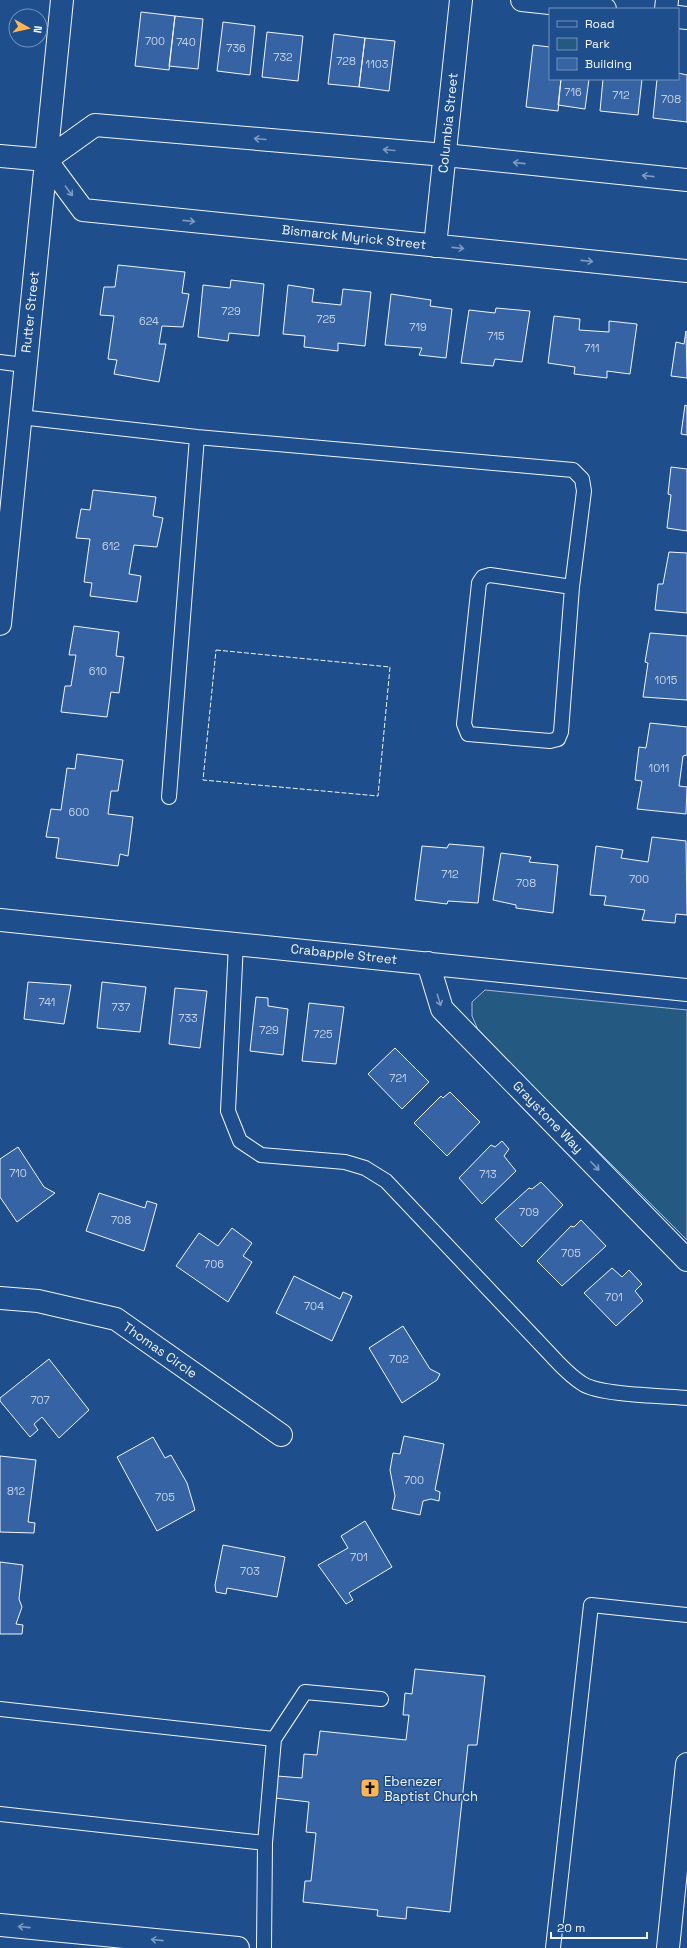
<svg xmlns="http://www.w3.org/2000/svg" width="687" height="1948" viewBox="0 0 687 1948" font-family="'Space Grotesk',sans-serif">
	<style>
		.green { fill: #245a82; stroke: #a8bbd7 }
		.building { fill: #3563a3; stroke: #f2f6ff }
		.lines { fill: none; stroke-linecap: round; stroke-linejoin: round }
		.service-casing { stroke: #f2f6ff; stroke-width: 16 }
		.minor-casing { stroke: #f2f6ff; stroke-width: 24 }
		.tertiary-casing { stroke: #f2f6ff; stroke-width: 24 }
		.primary-casing { stroke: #f2f6ff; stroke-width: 24 }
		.service { stroke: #1f4e8c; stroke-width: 14 }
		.minor { stroke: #1f4e8c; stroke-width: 22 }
		.tertiary { stroke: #1f4e8c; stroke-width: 22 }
		.primary { stroke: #1f4e8c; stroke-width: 22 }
		.fence { stroke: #f2f6ff; stroke-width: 1; stroke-dasharray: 5 2; stroke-linecap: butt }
		.oneway { stroke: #7e9ac0 }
		.labels { text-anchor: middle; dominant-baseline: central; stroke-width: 3; stroke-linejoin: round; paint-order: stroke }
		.number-label { font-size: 11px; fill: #c3d1e8 }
		.street-label { font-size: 13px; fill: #f2f6ff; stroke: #1f4e8c }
		.poi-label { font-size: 13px; fill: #f2f6ff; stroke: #1f4e8c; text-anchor: start }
	</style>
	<rect width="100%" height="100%" fill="#1f4e8c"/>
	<path class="green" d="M485,990l202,20v230l-208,-208 -7,-16v-14z"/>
	<path class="building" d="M141,12l34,4 -6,54 -34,-4z
		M175,16l28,3 -5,50 -29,-3z
		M223,22l32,4 -5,49 -33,-4z
		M267,32l36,4 -5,45 -36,-4z
		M334,34l31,4 -6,49 -31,-3z
		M365,38l30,3 -6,50 -30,-4z
		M533,45l17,2v32h11l-3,32 -32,-4z
		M678,73l9,2v47l-34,-4 4,-39h21z
		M561,79h28l-4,30 -27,-4z
		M603,79h39l-4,36 -38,-4z
		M118,265l67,7 -3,21 7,1 -6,33 -21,-1 -3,18h7l-7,38 -45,-8 3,-14 -9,-1 6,-43 -14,-1 4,-28h11z
		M231,280l33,4 -5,52 -30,-3 -1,8 -30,-4 5,-52 27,3z
		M288,285l26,4 -2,13 29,3 2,-16 28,3 -6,54 -27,-3v8l-34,-4 1,-11 -22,-2z
		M391,294l40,6 -1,6 22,3 -6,49 -27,-3 3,-7 -37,-3z
		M496,308l34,3 -8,51 -27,-3 -2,7 -32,-3 8,-53 26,3z
		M554,316l26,3 -1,11 30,2v-11l28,3 -7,50 -23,-3v7l-33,-4 1,-7 -27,-4z
		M686,331l1,47 -16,-2 5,-34 8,2z
		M685,405l2,1v29l-6,-1z
		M671,467l16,2v62l-20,-3 4,-33 -3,-1z
		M93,490l63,7 -3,19 10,2 -6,29 -23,-2 -5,29 12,2 -4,26 -47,-6 2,-13 -8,-1 6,-43 -14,-1 5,-29 9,1z
		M669,552l18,1v60l-32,-3 3,-26h5z
		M74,626l45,6 -3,24 8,1 -5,36 -8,-1 -4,25 -46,-5 4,-26h6l5,-31h-7z
		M650,633l37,3v64l-44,-3 5,-34 -3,-1z
		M650,723l37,4v28l-4,1 -4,30 8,1 -1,27 -49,-5 5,-28 -7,-1 4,-33 7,1z
		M77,754l46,6 -5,31h-7l-3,23 25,3 -5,39 -8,-2 -2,12 -62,-8 3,-20 -13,-1 5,-28 10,1 6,-42 8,1z
		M652,837l34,4 1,74 -11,-1 -1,9 -33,-3 3,-10 -41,-5 2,-9 -16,-1 6,-49 27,4 -2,8 27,4z
		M449,844l35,3 -6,56 -30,-2 -1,3 -32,-4 7,-54 25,2z
		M501,853l30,4 -2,5 29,3 -5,48 -37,-5v-3l-23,-5z
		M28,982l43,3 -7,39 -40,-5z
		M102,982l44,5 -6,45 -43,-4z
		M175,988l32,3 -7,57 -31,-4z
		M256,997l12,1v8l20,3 -5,46 -33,-4z
		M309,1003l35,4 -8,57 -34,-3z
		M395,1048l34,34 -27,27 -34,-35z
		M450,1092l30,30 -33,34 -33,-33 27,-27 2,2z
		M502,1141l7,8 -5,7 12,15 -34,33 -23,-26 32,-33 4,2z
		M18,1147l26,40 11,6 -38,29 -17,-25v-38z
		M541,1182l22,23 -41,42 -27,-28 34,-31 3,1z
		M99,1193l46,15 2,-7 10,3 -13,47 -58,-20z
		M581,1220l25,26 -44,40 -25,-25 34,-35 3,1z
		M232,1228l20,15 -9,13 9,6 -24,40 -52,-36 23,-33 19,13z
		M612,1268l10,9 7,-7 13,14 -7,7 8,10 -27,25 -32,-33z
		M294,1276l46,23 3,-7 9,4 -20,45 -56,-28z
		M403,1326l27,43 10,5 -3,6 -35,23 -33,-55z
		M49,1359l40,51 -30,28 -17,-21 -8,7 4,6 -8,7 -30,-36v-3z
		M404,1436l40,8 -9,46 5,2 -1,9 -8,-2 -8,2 -3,14 -28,-6 3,-13 -5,-26 3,-17 7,1z
		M153,1437l12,21 6,-3 16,28 8,27 -38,21 -40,-74z
		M0,1456l36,4 -8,62 7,1 -1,10 -34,-1z
		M365,1521l27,46 -43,26 4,7 -7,4 -28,-39 30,-17 -7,-12z
		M223,1545l62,12 -8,40 -50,-9 -1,6 -10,-2 -1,-7z
		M0,1562l23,3 -4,34 3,8 -6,17 7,1 -1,9h-22z
		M415,1669l70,7 -8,69h-9l-18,167 -43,-5 -1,12 -29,-3 1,-6 -75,-8 2,-21h6l5,-48 -10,-1 3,-30 -34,-4 2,-22 25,2 2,-24 13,1 3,-24 86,9 3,-25h-6l2,-22 7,1z"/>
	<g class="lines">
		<g class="service-casing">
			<path id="service" d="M0,362l24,3
				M20,417l177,20 376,33 9,9 2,12 -12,96 -11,145 -3,7 -8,2 -82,-7 -4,-10 15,-141 4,-6 7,-2 82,12
				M169,797l28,-360
				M236,943l-8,168 12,30 21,14 84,7 20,6 21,13 163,172c10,11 21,23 34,31 17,11 81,12 104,14
				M0,1709l274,30
				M0,1814l265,29
				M264,1948l1,-105 9,-104 31,-47 76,7
				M553,1948l38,-343 96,10"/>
		</g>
		<g class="minor-casing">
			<path id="minor" d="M522,0l83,9
				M666,9l1,-9
				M678,17l9,1
				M0,156l46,4 49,-35 350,30 242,25
				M46,160l37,50 604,61
				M435,246l26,-246
				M0,624l62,-624
				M0,920l687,70
				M428,963l14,46 245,251
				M0,1298l38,3 78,18 165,116"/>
		</g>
		<g class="tertiary-casing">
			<path id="tertiary" d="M668,1948l19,-184"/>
		</g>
		<g class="primary-casing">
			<path id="primary" d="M0,1925l238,23"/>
		</g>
		<use href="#service" class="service"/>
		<use href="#minor" class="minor"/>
		<use href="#tertiary" class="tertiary"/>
		<use href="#primary" class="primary"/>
		<path class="fence" d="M216,650l174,17 -12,129 -175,-16z"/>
	</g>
	<defs><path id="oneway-shaft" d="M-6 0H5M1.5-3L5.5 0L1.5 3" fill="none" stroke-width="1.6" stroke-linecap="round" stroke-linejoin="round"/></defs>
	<g class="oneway">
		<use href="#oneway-shaft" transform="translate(260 139) rotate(-175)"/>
		<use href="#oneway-shaft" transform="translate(389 150) rotate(-175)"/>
		<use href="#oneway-shaft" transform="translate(519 163) rotate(-174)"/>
		<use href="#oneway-shaft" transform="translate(648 176) rotate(-174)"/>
		<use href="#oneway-shaft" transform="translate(69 191) rotate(53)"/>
		<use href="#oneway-shaft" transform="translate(189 221) rotate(6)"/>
		<use href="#oneway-shaft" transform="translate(458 248) rotate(6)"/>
		<use href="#oneway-shaft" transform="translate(587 261) rotate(6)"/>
		<use href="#oneway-shaft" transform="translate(439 1000) rotate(73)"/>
		<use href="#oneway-shaft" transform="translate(595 1166) rotate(46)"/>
		<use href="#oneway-shaft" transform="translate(24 1927) rotate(-174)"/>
		<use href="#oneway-shaft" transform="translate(157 1940) rotate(-174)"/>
	</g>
	<defs>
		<g id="church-square" transform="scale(1)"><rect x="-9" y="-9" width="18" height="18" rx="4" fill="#ffb74d" stroke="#1f4e8c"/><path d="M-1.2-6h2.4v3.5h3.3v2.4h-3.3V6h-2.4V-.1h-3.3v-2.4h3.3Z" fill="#111"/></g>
	</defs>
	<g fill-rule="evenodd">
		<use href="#church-square" x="370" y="1788"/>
	</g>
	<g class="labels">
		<g class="number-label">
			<text x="155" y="41">700</text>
			<text x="186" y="42">740</text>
			<text x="236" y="48">736</text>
			<text x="283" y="57">732</text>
			<text x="346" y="61">728</text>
			<text x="377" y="64">1103</text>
			<text x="573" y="92">716</text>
			<text x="621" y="95">712</text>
			<text x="671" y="99">708</text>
			<text x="231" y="311">729</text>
			<text x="326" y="319">725</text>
			<text x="149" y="321">624</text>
			<text x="418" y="327">719</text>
			<text x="496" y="336">715</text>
			<text x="592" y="348">711</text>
			<text x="111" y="546">612</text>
			<text x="98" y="671">610</text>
			<text x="666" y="680">1015</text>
			<text x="659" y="768">1011</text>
			<text x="79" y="812">600</text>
			<text x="450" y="874">712</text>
			<text x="639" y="879">700</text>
			<text x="526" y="883">708</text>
			<text x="47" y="1002">741</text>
			<text x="121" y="1007">737</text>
			<text x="188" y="1018">733</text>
			<text x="269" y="1030">729</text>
			<text x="323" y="1034">725</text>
			<text x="398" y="1078">721</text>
			<text x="18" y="1173">710</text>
			<text x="488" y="1174">713</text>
			<text x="529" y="1212">709</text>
			<text x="121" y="1220">708</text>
			<text x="571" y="1253">705</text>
			<text x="214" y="1264">706</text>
			<text x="614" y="1297">701</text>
			<text x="314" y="1306">704</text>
			<text x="399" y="1359">702</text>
			<text x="40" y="1400">707</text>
			<text x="414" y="1480">700</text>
			<text x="16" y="1491">812</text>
			<text x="165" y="1497">705</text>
			<text x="359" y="1557">701</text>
			<text x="250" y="1571">703</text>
		</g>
		<g class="street-label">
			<text transform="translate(448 123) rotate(-84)">Columbia Street</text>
			<text transform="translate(354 237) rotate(6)">Bismarck Myrick Street</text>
			<text transform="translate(30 312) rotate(-84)">Rutter Street</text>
			<text transform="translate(344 954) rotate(6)">Crabapple Street</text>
			<text transform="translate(548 1117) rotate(46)">Graystone Way</text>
			<text transform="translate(160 1350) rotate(35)">Thomas Circle</text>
		</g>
		<g class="poi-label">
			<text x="384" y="1781">Ebenezer<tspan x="384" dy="15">Baptist Church</tspan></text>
		</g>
	</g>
	<rect x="549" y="8" width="130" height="72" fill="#1f4e8c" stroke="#7391ba"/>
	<rect x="557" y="21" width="20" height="6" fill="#1f4e8c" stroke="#7391ba"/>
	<text x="585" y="28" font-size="12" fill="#f2f6ff">Road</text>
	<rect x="557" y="38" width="20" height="12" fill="#245a82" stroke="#7391ba"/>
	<text x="585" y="48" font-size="12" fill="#f2f6ff">Park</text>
	<rect x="557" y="58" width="20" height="12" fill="#3563a3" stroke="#7391ba"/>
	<text x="585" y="68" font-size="12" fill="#f2f6ff">Building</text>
	<g transform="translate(28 28) rotate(98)"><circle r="19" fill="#1f4e8c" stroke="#7391ba"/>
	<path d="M0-3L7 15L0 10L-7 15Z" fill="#ffb74d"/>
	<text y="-6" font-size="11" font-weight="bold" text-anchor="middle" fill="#f2f6ff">N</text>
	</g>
	<path d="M551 1932v6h96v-6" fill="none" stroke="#f2f6ff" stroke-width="2"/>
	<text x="557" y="1932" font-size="12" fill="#f2f6ff" stroke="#1f4e8c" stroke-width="3" paint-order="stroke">20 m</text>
</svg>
